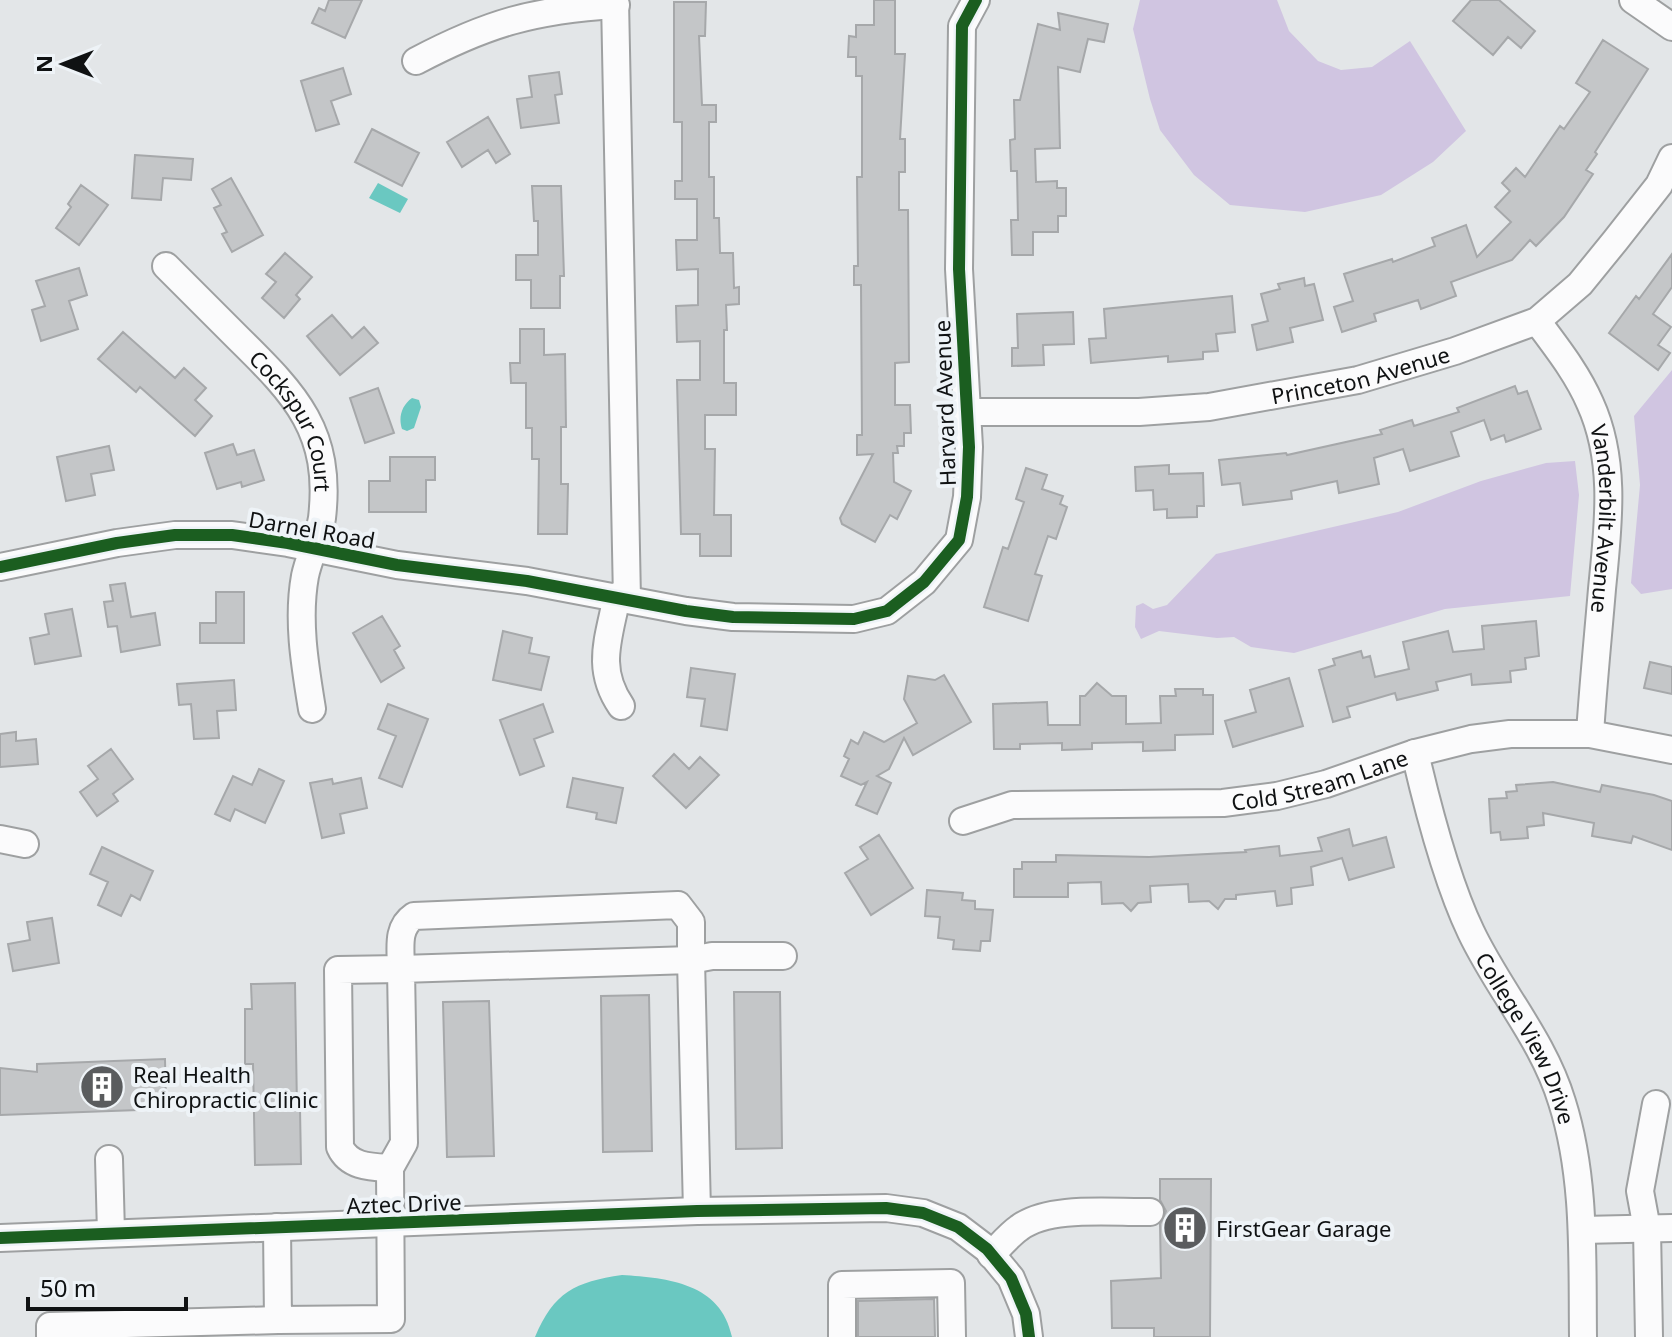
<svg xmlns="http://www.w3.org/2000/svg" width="1672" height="1337" viewBox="0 0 1672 1337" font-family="'Noto Sans',sans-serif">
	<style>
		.green { fill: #d0c5e1 }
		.water { fill: #6ac8c1 }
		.building { fill: #c4c6c8; stroke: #a6a8aa; stroke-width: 2 }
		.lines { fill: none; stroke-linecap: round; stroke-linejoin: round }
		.minor-casing { stroke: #9ea0a1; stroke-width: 30 }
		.minor { stroke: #fbfbfc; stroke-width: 26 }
		.cycleway-casing { stroke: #eef3f7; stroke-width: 17 }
		.cycleway { stroke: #1b5e20; stroke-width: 12 }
		.labels { text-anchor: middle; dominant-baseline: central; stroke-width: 8; stroke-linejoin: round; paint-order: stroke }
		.street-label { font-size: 22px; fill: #101213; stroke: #eef3f7 }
		.poi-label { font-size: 22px; fill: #101213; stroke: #eef3f7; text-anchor: start }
	</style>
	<rect width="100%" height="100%" fill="#e3e6e8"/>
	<path class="green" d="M1140,0h137l12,31 29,30 23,9 31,-3 38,-26 56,90 -33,31 -52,33 -76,17 -75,-7 -36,-30 -34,-45 -10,-31 -17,-70z
		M1672,370v219l-31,5 -10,-11 9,-98 -6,-69z
		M1575,461l4,34 -9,101 -125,13 -151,44 -43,-6 -17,-10 -17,1 -58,-7 -18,8 -6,-12 1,-21 7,-3 10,6 14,-4 49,-51 182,-42 83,-31 65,-18z"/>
	<path class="water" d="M378,183l30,16 -8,14 -31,-15z
		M412,398l7,2 2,7 -7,21 -7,3 -5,-2c-4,-12 0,-24 10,-31z
		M622,1275c46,3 99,8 110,62h-197c19,-45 40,-55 87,-62z"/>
	<path class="building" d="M329,0h33l-17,38 -33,-15 7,-15 6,3z
		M874,0h21v54h10l-5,85h5v33h-6v38h9l1,152 -14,1v42h15l1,28h-7v13h-7l1,7h-5l1,29 17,9 -14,28 -7,-4 -15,27 -33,-18 -2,-6 33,-64 -16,1v-20h5l-1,-150h-7v-19h4l-1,-89h5v-101h-6v-19h-8l1,-21 7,1v-12h18z
		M1471,0h28l36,31 -14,17 -13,-11 -15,18 -40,-34z
		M674,2h32l-1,34h-6l3,69h14v17h-7v55h5v41h5l1,35h13l1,35 5,-1v17l-13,1 1,25h-3v53h12v32h-31v34h10l-1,66h17v41h-31v-22h-19l-4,-154h23v-39l-23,1 -1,-36 22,-1v-36l-21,1 -1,-30h21v-41h-22v-18h7v-59h-8z
		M1058,13l50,11 -4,18 -16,-3 -8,33 -22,-5 2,81 -25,1 1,33 21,-1v7h9v28h-8v16h-25v23h-21l-1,-35h7l-1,-49h-6l-1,-31 5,-1 -1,-39h6l18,-76 22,6z
		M1603,40l45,29 -53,83 2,2 -11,16 7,4 -29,43 -28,29 -6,-6 -18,20 -61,22 5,14 -35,13 -3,-9 -44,14 2,7 -34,11 -8,-25 19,-6 -9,-27 48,-15 1,3 42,-16 -3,-8 34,-13 11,32 34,-35 -16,-15 15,-16 -8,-8 14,-15 9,9 35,-51 4,3 26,-37 -14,-9z
		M343,68l8,26 -20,7 8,23 -23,7 -15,-50z
		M559,72l3,22 -7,1 4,28 -38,5 -4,-29 15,-2 -3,-21z
		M488,117l22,37 -14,9 -8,-13 -26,17 -15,-25z
		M372,129l47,24 -17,33 -47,-24z
		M135,155l58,4 -2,21 -28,-2 -2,22 -29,-2z
		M231,178l32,57 -31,17 -10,-18 5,-2 -13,-24 7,-3 -9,-16z
		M81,185l27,20 -29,40 -23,-17 15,-21 -3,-3z
		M532,186h29l3,90h-4v32h-29v-28h-15v-25h22v-34h-4z
		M285,253l27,24 -16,18 4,4 -16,19 -22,-20 14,-16 -10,-8z
		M1672,254v33l-19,27 18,13 -13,18 12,8 -12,17 -49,-37 27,-37 3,3z
		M79,268l8,27 -18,6 9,28 -37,12 -9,-31 13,-4 -9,-25z
		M1304,278l1,8 9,-2 9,36 -33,8 3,14 -36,8 -5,-25 16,-4 -7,-27 19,-5 -2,-5z
		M1232,296l3,36 -19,2 2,17 -15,1v7l-35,3v-6l-77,7 -2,-24 17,-1 -2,-29z
		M1073,312l1,32 -31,1 1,20 -32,1v-18h6l-1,-34z
		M332,315l20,23 12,-11 14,16 -38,32 -33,-39z
		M520,329h24v26l21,-1 1,73h-5v57h7l-1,50h-29l1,-75h-7v-31h-6v-45h-15l-1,-20h10z
		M123,332l52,46 9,-10 22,20 -11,12 17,16 -17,20 -55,-49 -4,5 -38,-33z
		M1515,386l3,8 9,-3 14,38 -35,13 -2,-7 -13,5 -7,-20 -33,12 8,24 -49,15 -7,-22 -29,9 5,26 -40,9 -2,-12 -46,10 1,8 -49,6 -3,-22 -18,2 -3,-25 67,-7 1,2 95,-21 -2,-4 32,-10 2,6 45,-14 -2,-4z
		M378,388l16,45 -29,10 -15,-45z
		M233,444l4,11 17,-5 10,30 -22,7 -1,-5 -24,7 -12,-36z
		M109,446l5,24 -23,4 4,21 -29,6 -9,-44z
		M390,457h45v23h-9v32h-57v-31h21z
		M1169,465v9l34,-1 1,33h-7v11l-30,1v-9l-13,1 -1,-20 -17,1 -1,-24z
		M1026,468l21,7 -5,14 21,7 -3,8 7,3 -11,32 -8,-3 -13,38 7,2 -14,45 -44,-14 19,-60 5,2 16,-47 -8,-3z
		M125,583l6,34 24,-4 5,32 -39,7 -4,-26 -9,1 -4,-25 9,-1 -3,-16z
		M216,592h28v51h-44v-20h16z
		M72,609l9,47 -46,8 -5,-26 19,-4 -4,-20z
		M382,616l18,30 -6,4 10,18 -23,14 -28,-49z
		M1536,621l3,35 -14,2 1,11 -16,2 1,11 -39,3 -1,-11 -35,8 2,8 -41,10 -2,-7 -48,14 3,10 -17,5 -14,-52 16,-5 -2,-6 28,-8 2,7 7,-2 5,21 34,-8 -6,-27 45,-11 5,21 31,-3 -2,-23z
		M503,631l29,7 -3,15 20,4 -8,33 -48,-10z
		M1650,662l22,5v27l-28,-6z
		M691,668l44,6 -8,56 -26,-4 4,-27 -18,-2z
		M944,675l27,47 -58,33 -9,-17 -15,31 -12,7 14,7 -14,31 -21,-9 11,-23 -6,3 -20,-9 8,-17 -5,-3 7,-16 7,4 6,-12 20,10 33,-19 -13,-24 4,-23 27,4z
		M1289,678l14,48 -70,21 -8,-26 31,-9 -6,-22z
		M234,680l2,30 -19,1 2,27 -25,1 -3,-35 -12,1 -2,-21z
		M1097,683l15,13h14v28l35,-1 -1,-27h16l-1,-7h28v6h10v39l-38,1v15l-32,1v-9l-51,1v6l-30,1v-7l-42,1v5h-26l-1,-45 54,-2 1,23h32v-29h5z
		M388,704l40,15 -26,68 -23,-9 17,-42 -18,-7z
		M543,704l10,28 -19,7 10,27 -24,9 -20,-55z
		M16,732v9l20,-2 2,25 -38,3v-33z
		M111,749l22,30 -20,15 5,7 -21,15 -17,-24 18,-13 -10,-13z
		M674,754l15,15 11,-12 19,18 -33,33 -33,-32z
		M259,769l25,12 -19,42 -30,-14 -5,12 -15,-7 18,-38 19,9z
		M361,778l6,30 -27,6 4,19 -22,5 -12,-55 22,-4 1,5z
		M573,778l50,10 -7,35 -20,-4 1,-6 -30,-6z
		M1553,782l47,10 2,-7 52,10 18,6v49l-39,-14 -2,7 -39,-7 2,-13 -51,-10 1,12 -17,2 1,11 -27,2 -1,-8 -9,1 -2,-34 18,-1 -1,-6 11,-1 -1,-6z
		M1349,829l4,17 33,-9 8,30 -45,13 -7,-22 -31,9 2,18 -22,3 1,16 -15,2 -2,-15 -39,4v4h-11l-7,10 -9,-8 -20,1 -1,-18 -38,2 1,16 -13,1 -7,8 -8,-8 -21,1 -1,-22 -33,1v14h-54v-28h8v-7h34v-7l93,2 97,-5 -1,-2 34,-4 1,10 42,-5 -4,-13z
		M879,835l34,53 -42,27 -26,-42 23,-14 -8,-12z
		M102,847l51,24 -13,29 -9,-5 -10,21 -23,-11 10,-23 -18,-8z
		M927,890l36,3 -1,7 13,1v8l18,1 -3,31h-9l-1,10 -27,-2 1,-9 -16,-2 2,-21 -15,-1z
		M52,918l7,45 -46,8 -5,-27 22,-4 -3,-18z
		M295,983l2,126h3l1,55 -46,1 -2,-101h-8v-55h7l-1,-25z
		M734,992h46l2,156 -46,1z
		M649,995l3,156 -49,1 -2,-156z
		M489,1001l5,155 -47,1 -4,-155z
		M165,1059l1,50 -166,6v-47l37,4v-8z
		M1160,1179h51l-1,158h-56v-9h-42l-1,-47 50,-3 -1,-54 6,-13 -6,-11z
		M934,1299l1,38h-77v-36z"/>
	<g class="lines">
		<g class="minor-casing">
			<g id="minor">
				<path d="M615,0l12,599"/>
				<path d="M1633,0l39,27"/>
				<path d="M416,61c72,-38 118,-51 200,-56"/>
				<path id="s1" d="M166,266c24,24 49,49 73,73 57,56 93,93 83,179 -3,20 -13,39 -17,58 -8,44 0,90 7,133"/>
				<path id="s2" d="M1537,321c20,27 40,52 53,82 27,59 18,124 12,186 -4,48 -9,97 -12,145"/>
				<path id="s3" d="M966,412h173l70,-5 149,-27 97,-29 82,-30 43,-37 35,-43 44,-56 13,-27"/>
				<path d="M0,567l117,-24 58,-8h57l56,8 109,22 130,16 159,30 47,6 121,2 33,-8 37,-29 35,-42 8,-43 2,-50 -10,-178 3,-243 14,-26"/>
				<path d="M617,596c-8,42 -22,72 4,110"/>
				<path id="s4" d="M1415,753c13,56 31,127 56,179 28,59 72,107 91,170 24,76 20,157 21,235"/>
				<path id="s5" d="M963,821l49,-16 211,-2 54,-7 49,-12 89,-31 56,-14 39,-5h80l82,16"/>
				<path d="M0,839l25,5"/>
				<path d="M109,1159l2,74"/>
				<path d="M390,1168c-19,-1 -41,-1 -50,-21l-2,-177 63,-1c0,-20 -5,-41 13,-53l264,-11 13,17v38l21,-4h71"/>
				<path d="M277,1227l1,93 113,-1 -1,-151 14,-25 -3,-174 290,-9 6,251"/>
				<path d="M1582,1230l90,-2"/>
				<path d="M0,1238l697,-27 189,-3 37,5 35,14 29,22 24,29 15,36 3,23"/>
				<path d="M991,1255c9,-9 18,-20 28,-27 30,-23 94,-15 131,-16"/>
				<path d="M50,1337v-11l228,-6"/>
				<path d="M842,1337v-52l109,-2 1,54"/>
				<path d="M1649,1337l-2,-108 -7,-38 16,-87"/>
			</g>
		</g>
		<use href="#minor" class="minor"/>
		<g class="cycleway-casing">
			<path id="cycleway" d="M0,567l117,-24 58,-8h57l56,8 109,22 130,16 159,30 47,6 121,2 33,-8 37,-29 35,-42 8,-43 2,-50 -10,-178 3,-243 14,-26
				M0,1238l697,-27 189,-3 37,5 35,14 29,22 24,29 15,36 3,23"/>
		</g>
		<use href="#cycleway" class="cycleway"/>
	</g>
	<defs>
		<g id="building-disc" transform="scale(2.3)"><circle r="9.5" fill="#5a5c5e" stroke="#eef3f7"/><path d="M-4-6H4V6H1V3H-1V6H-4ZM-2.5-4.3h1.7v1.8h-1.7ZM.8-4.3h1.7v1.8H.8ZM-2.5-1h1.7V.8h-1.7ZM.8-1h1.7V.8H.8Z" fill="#fff"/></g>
	</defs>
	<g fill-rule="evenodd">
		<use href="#building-disc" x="102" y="1087"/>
		<use href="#building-disc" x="1185" y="1228"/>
	</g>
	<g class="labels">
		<g class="street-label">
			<text stroke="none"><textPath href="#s3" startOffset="398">Princeton Avenue</textPath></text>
			<text transform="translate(944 403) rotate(-92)">Harvard Avenue</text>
			<text stroke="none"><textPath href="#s1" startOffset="204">Cockspur Court</textPath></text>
			<text stroke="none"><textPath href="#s2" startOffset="216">Vanderbilt Avenue</textPath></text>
			<text transform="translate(312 529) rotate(10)">Darnel Road</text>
			<text stroke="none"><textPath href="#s5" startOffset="362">Cold Stream Lane</textPath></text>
			<text stroke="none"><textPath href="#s4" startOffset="308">College View Drive</textPath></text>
			<text transform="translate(404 1203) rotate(-2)">Aztec Drive</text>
		</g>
		<g class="poi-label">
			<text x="133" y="1074">Real Health<tspan x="133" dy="25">Chiropractic Clinic</tspan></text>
			<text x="1216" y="1228">FirstGear Garage</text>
		</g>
	</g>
	<g transform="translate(64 64) rotate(270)" stroke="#eef3f7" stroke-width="6" paint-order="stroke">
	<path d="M0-6L14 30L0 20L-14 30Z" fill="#101213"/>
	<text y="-12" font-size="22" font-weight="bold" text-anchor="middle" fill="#101213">N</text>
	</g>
	<path d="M28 1297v12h158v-12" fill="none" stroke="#101213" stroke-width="4"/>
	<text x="40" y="1297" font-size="24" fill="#101213" stroke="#eef3f7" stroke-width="6" paint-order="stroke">50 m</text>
</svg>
